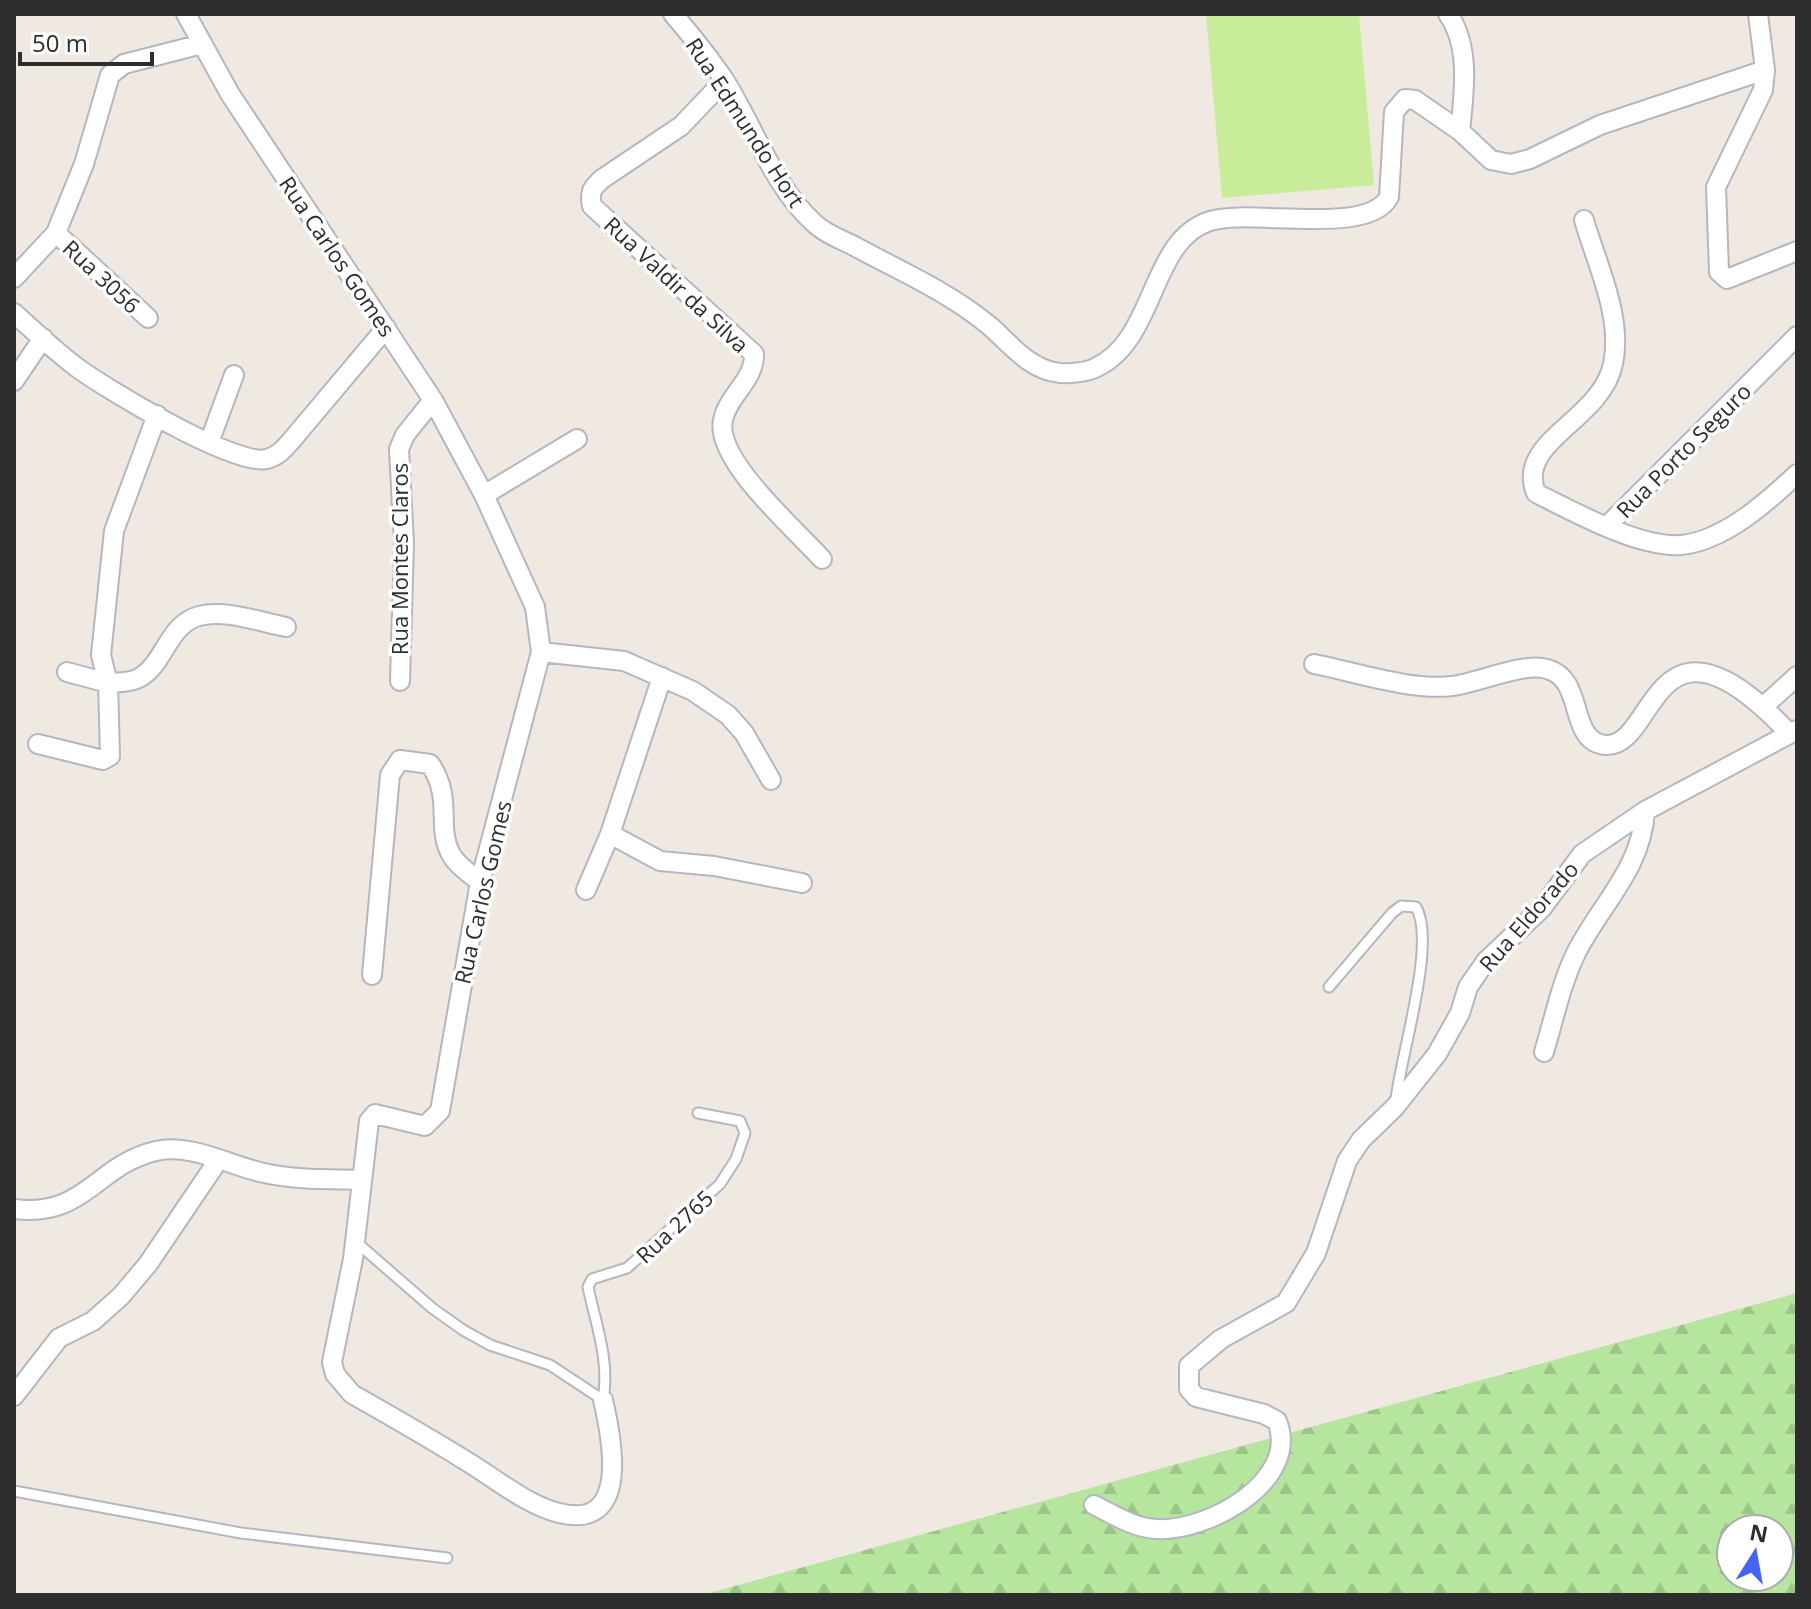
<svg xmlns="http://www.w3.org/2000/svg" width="1811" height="1609" viewBox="0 0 1811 1609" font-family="'Open Sans',sans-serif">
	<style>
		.forest { fill: url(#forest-firs); fill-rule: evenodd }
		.pitch { fill: #c9ec9a }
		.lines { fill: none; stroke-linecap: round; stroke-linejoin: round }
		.service-casing { stroke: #b4b7c1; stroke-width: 13 }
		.minor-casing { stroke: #b4b7c1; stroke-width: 22 }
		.service { stroke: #fff; stroke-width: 9 }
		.minor { stroke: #fff; stroke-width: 18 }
		.labels { text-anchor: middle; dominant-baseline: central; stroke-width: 7; stroke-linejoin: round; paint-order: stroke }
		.street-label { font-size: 22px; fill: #2e2e2e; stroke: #fff }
	</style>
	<defs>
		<pattern id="forest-firs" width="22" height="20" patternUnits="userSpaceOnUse" patternTransform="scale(2)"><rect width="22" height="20" fill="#b6e59e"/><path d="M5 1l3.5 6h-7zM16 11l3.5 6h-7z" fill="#9dc588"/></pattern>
	</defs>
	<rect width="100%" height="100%" fill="#efe9e1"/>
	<path class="forest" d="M1797,1293v302h-1095zM1731,1529h48v48h-48z"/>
	<path class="pitch" d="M1206,14h153l15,171 -152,13z"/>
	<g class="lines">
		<g class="service-casing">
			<path id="service" d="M1329,987l63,-74 9,-7 15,1c21,36 -16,150 -20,193
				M355,1241l77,67 31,22 27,15 60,20 53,35c7,-39 -7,-75 -15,-113l4,-8 35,-11 93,-84 16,-25 9,-26 -5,-12 -42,-8
				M14,1491l227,42 206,25"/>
		</g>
		<g class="minor-casing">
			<path id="minor" d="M186,14l44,80 203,306 51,95 51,112 6,45 -61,230 -40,229 -15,15 -50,-12 -6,7 -16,138 -21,103 3,12 17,20c37,21 74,42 111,65 29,17 63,46 96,54 72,18 53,-74 44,-113
				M673,14c18,21 36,43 52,67 29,46 48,105 89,142 11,11 29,17 42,24 46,25 95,46 135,80 20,18 39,43 69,46 9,1 27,-1 35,-5 62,-28 54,-128 115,-147 39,-13 158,16 179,-24l5,-85 11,-13 10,1 45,31 31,29 20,4 19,-5 70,-34 165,-55
				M1448,14c23,33 16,79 12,117
				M1758,14l7,56 -2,20 -47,97 3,85 8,7 70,-28
				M724,81l-43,45 -79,53c-10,9 -13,13 -10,27l162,148c1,26 -26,41 -31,66 -9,39 72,109 99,139
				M1584,220c13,45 39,97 29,144 -12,57 -98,77 -77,129 38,19 103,55 145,52 43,-4 86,-43 116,-71
				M56,233l92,85
				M14,278l42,-45 28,-69 26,-89 14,-11 78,-20
				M14,313c20,18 40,37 61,53 29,22 160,101 192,93 11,-3 17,-10 24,-18l95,-113
				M14,381l29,-43
				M157,415l-43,116 -13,124 7,28c9,-1 22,0 31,-5 26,-14 28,-53 60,-62 26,-7 61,6 87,11
				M209,443l25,-68
				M484,495l93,-56
				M1608,525l189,-189
				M541,652l83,9 69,30 35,24 16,18 27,47
				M1314,664c41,8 97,27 138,22 26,-3 71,-24 95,-17 39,10 20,73 59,76 51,3 46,-157 183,-12
				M400,681l4,-138 -5,-94 6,-14 28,-35
				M1764,706l33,-30
				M38,744l65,16 7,-4 -2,-73 -41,-11
				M610,834l50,27 54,5 88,17
				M586,890l24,-56 52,-157
				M372,975l18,-200 10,-15 30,4c24,35 5,64 22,92 6,10 18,18 28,26
				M1544,1052c10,-33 17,-68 32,-99 25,-49 66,-85 69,-142
				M14,1209c71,9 82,-44 142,-58 36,-8 74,15 108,22 31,7 65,6 98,7
				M14,1396l45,-58 34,-17 28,-25 27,-32 71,-105
				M1094,1505c20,10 40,23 63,24 50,3 144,-48 120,-108l-13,-7 -68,-17 -7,-8v-23l32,-27 65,-36 30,-50 31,-92 14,-21 34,-33 42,-53 23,-41 8,-26 18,-26 56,-53 40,-54 63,-43 152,-81"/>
		</g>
		<use href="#service" class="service"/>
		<use href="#minor" class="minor"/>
	</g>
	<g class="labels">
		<g class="street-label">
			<text transform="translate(746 122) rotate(57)">Rua Edmundo Hort</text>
			<text transform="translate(338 256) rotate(56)">Rua Carlos Gomes</text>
			<text transform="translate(102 276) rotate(43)">Rua 3056</text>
			<text transform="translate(677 284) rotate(43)">Rua Valdir da Silva</text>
			<text transform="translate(1683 450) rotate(-45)">Rua Porto Seguro</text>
			<text transform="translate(399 559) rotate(-90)">Rua Montes Claros</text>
			<text transform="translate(482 892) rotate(-77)">Rua Carlos Gomes</text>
			<text transform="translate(1528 916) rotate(-49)">Rua Eldorado</text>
			<text transform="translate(674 1226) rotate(-43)">Rua 2765</text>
		</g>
	</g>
	<rect width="1811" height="1609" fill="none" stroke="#2e2e2e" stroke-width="32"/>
	<g transform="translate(1755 1553) rotate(11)"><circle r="38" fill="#ffffff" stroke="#ababab" stroke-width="2"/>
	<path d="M0-6L14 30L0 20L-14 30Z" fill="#4264fb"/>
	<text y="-12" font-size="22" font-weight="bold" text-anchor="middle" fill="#2e2e2e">N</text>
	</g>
	<path d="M20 52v12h132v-12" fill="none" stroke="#2e2e2e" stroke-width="4"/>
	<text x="32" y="52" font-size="24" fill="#2e2e2e" stroke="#ffffff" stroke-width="6" paint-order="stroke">50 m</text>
</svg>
